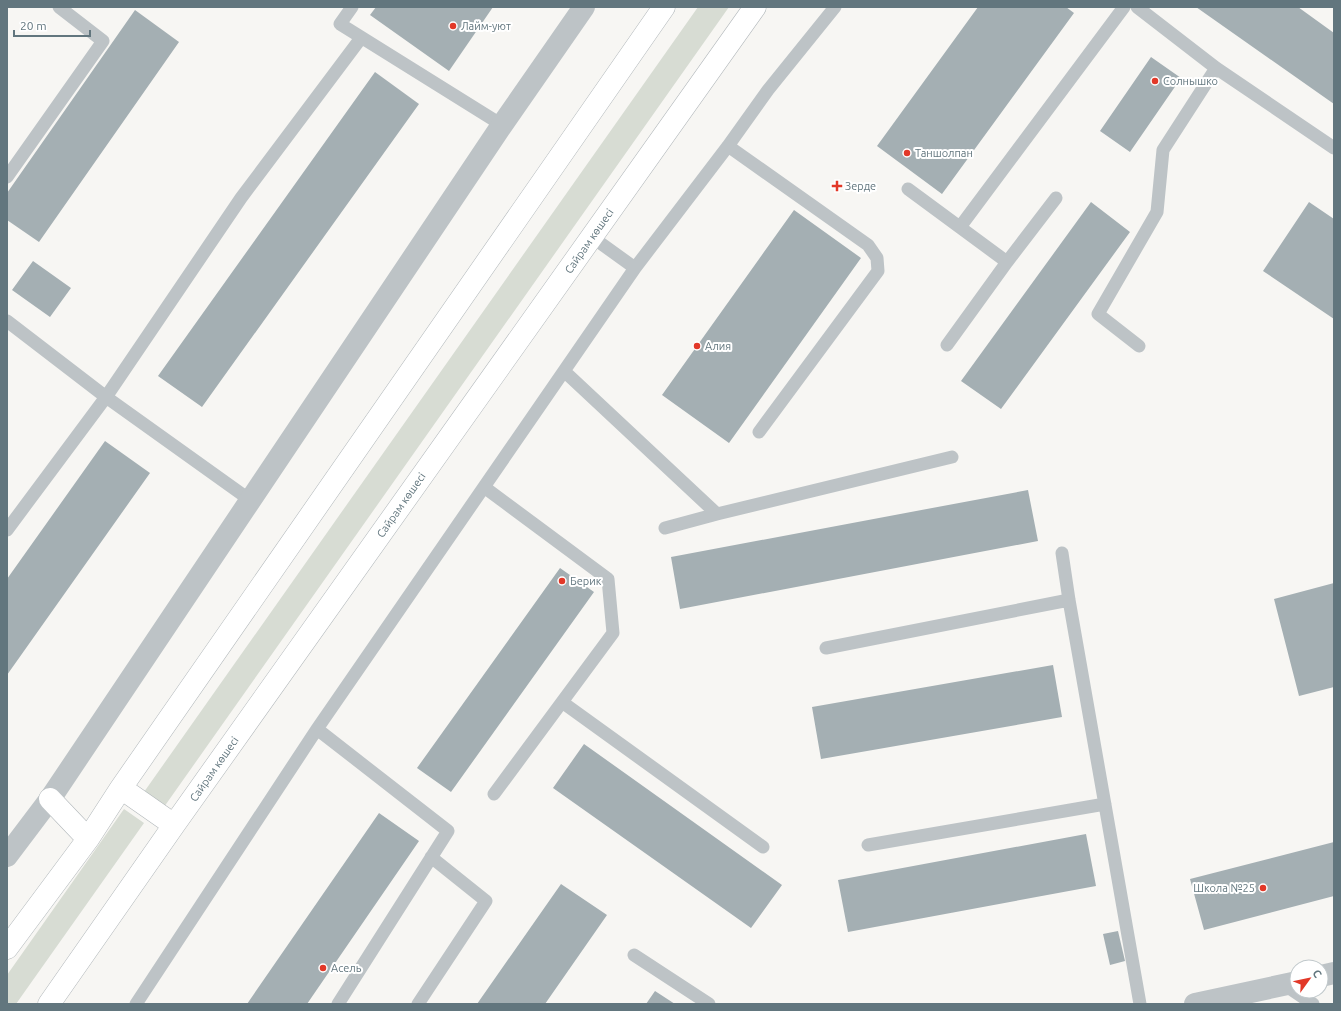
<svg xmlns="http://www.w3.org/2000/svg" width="1341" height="1011" viewBox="0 0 1341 1011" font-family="Ubuntu,sans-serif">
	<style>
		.green { fill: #d7dcd3 }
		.building { fill: #a4afb3 }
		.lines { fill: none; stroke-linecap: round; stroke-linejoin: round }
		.primary-casing { stroke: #b1b7ba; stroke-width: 23 }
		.lane { stroke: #bdc3c6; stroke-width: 13 }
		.street { stroke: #bdc3c6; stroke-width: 22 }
		.primary { stroke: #fff; stroke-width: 22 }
		.poi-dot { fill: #e23828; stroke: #fff; stroke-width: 1.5 }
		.labels { text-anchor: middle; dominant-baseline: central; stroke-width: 4; stroke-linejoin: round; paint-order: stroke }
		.poi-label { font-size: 11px; fill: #62767e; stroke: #fff; text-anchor: start }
		.street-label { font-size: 11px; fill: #62767e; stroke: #fff }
	</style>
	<rect width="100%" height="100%" fill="#f7f6f3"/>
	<path class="green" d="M698,7h31l-565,800 -20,-15z
		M124,809l20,14 -128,181h-9v-29z"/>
	<path class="building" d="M376,7h117l-44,64 -79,-56z
		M978,7h88l8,6 -132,181 -65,-48z
		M1196,7h102l36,26v71z
		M135,10l44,32 -140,200 -32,-22v-27z
		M1151,57l30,21 -51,74 -30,-21z
		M375,72l44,32 -217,303 -44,-31z
		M1091,202l39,30 -129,177 -40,-28z
		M1309,202l25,17v100l-71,-48z
		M794,210l67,48 -132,185 -67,-48z
		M33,261l38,27 -21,29 -38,-27z
		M105,441l45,32 -143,202v-96z
		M1028,490l10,51 -358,68 -9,-52z
		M560,568l34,24 -143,200 -34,-24z
		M1334,583v104l-35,9 -25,-97z
		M1053,665l9,52 -241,42 -9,-52z
		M584,744l198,141 -31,43 -198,-140z
		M379,813l40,28 -112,163h-60z
		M1086,834l10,52 -248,46 -10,-52z
		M1334,842v54l-130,34 -14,-51z
		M561,884l46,31 -62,89h-68z
		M1118,931l7,30 -15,4 -7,-31z
		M655,991l20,13h-29z"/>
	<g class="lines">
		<g class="primary-casing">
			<path id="primary" d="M121,788l53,37
				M50,799l38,40
				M7,948l81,-109 33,-51 543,-781
				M49,1004l125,-179 581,-818"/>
		</g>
		<path class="lane" d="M352,7l-12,17 162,101
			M1137,7l79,61 118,80
			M728,146l140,99 9,13 1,13 -119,161
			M7,177l96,-136 -44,-34
			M908,189l99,73 49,-64
			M960,227l164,-220
			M592,237l43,31
			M7,321l99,76 144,103
			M947,345l60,-83
			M1139,346l-41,-32 59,-102 6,-62 53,-82
			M564,371l153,143
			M484,487l124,92 5,54 -119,161
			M665,528l52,-14 235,-57
			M7,530l99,-133 135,-199 120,-160
			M1062,553l7,47 71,404
			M826,648l243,-48
			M562,702l201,145
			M317,729l131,102 -110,173
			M868,845l237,-41
			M634,955l75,49
			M1285,985l28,19
			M136,1004l181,-275 318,-461 93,-122 40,-56 67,-83
			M418,1004l68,-103 -55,-44"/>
		<path class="street" d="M7,856l43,-57 452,-674 82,-118
			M1321,976l13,-3
			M1195,1004l102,-22"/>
		<use href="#primary" class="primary"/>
	</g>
	<g class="poi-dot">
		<circle cx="453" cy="26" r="4"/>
		<circle cx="1155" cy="81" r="4"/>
		<circle cx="907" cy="153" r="4"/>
		<path d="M835 180h4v4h4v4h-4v4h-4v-4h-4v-4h4z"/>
		<circle cx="697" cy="346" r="4"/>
		<circle cx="562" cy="581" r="4"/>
		<circle cx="1263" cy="888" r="4"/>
		<circle cx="323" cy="968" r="4"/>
	</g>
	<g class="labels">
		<g class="poi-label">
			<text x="461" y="26">Лайм-уют</text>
			<text x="1163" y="81">Солнышко</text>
			<text x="915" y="153">Таншолпан</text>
			<text x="845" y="186">Зерде</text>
			<text x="705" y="346">Алия</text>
			<text x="570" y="581">Берик</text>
			<text x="1255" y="888" text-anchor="end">Школа №25</text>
			<text x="331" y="968">Асель</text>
		</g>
		<g class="street-label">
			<text transform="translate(589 241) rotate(-55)">Сайрам көшесі</text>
			<text transform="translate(401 505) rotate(-55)">Сайрам көшесі</text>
			<text transform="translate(214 769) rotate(-55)">Сайрам көшесі</text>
		</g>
	</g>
	<rect width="1341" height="1011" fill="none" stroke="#62767e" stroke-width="16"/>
	<g transform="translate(1309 979) rotate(57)"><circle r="19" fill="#ffffff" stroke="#c0c8cb"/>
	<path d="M0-3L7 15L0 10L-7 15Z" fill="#e23828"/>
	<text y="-6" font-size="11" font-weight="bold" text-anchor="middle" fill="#62767e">С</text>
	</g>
	<path d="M14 30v6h76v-6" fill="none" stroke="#62767e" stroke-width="2"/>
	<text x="20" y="30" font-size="12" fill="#62767e" stroke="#ffffff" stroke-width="3" paint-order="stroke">20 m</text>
</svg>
